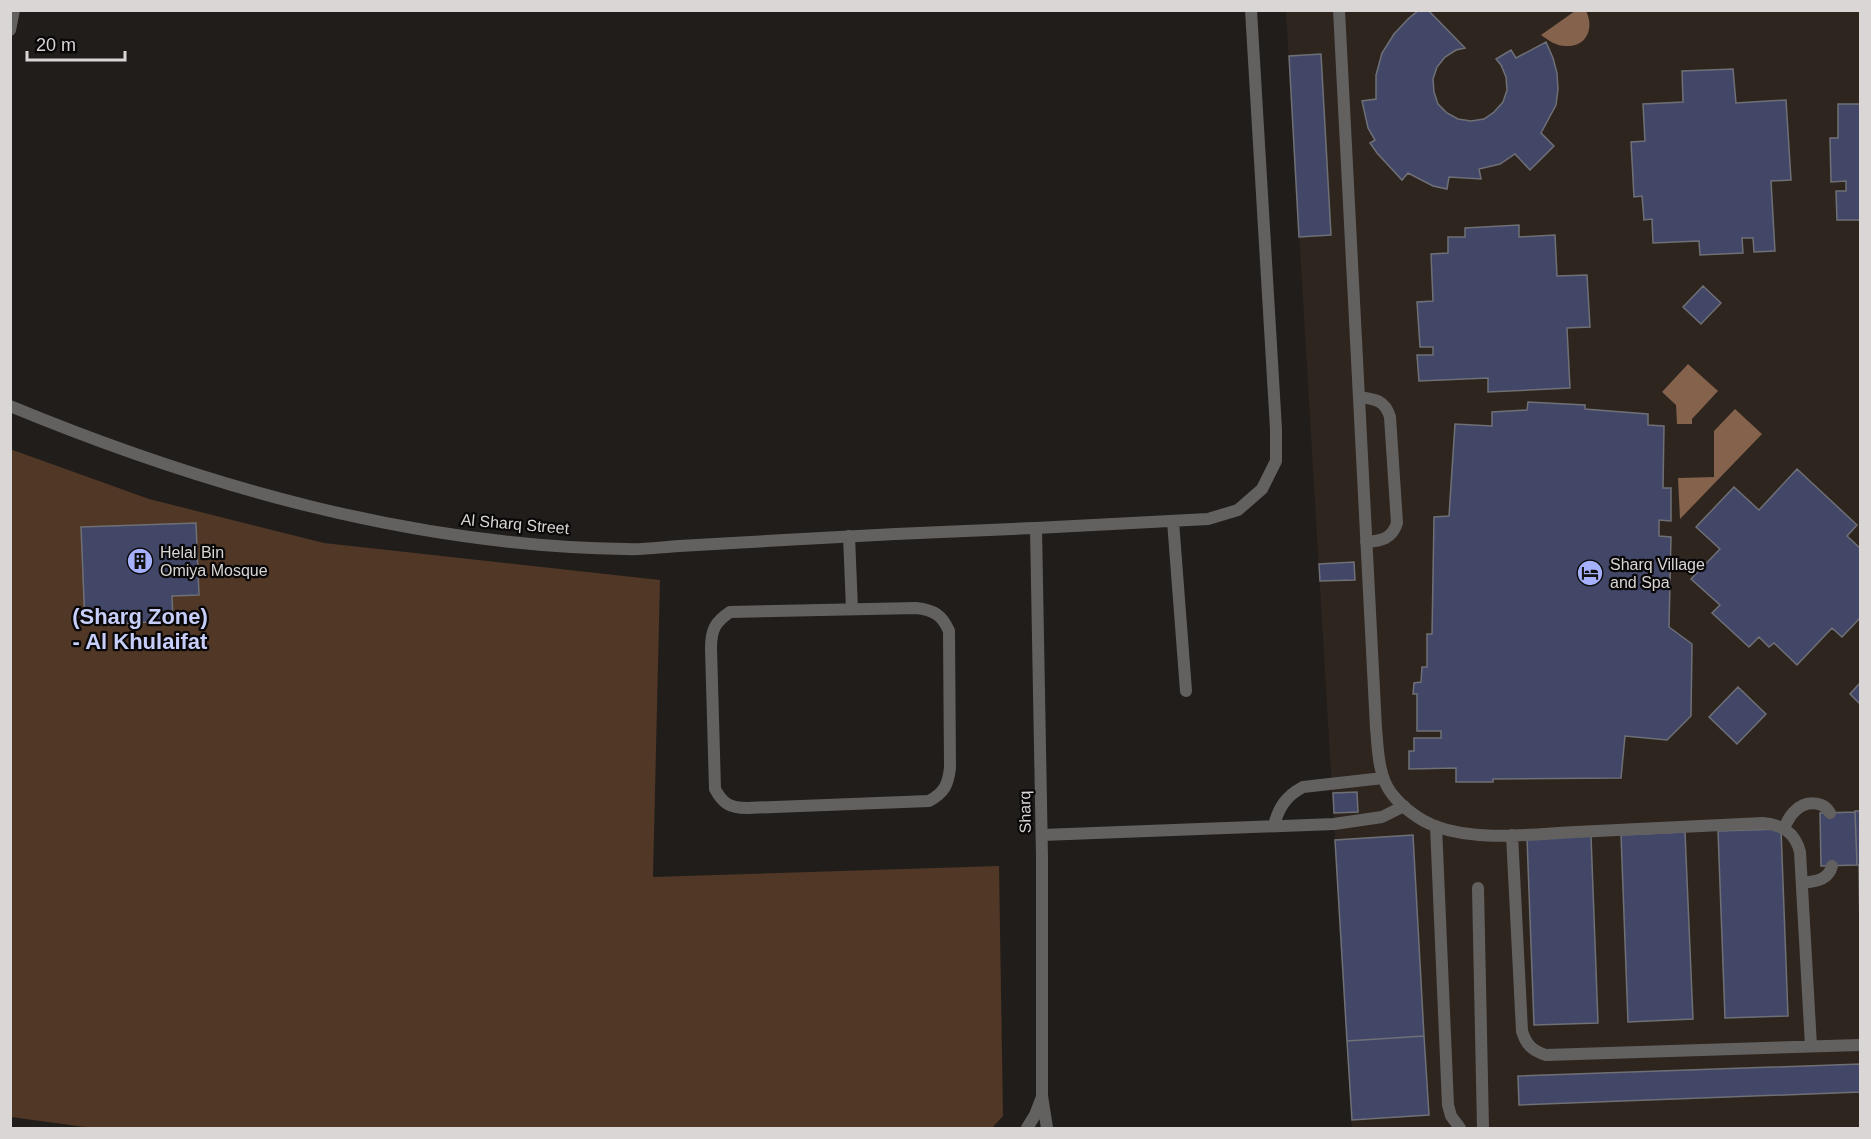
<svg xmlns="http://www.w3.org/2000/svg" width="1871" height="1139" viewBox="0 0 1871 1139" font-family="Arial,sans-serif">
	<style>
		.built { fill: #2e251f }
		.green { fill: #503726 }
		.water { fill: #84624c }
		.building { fill: #424768; stroke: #6f7076; stroke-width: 1.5 }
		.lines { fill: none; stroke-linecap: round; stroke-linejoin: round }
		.service { stroke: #636160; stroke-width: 12 }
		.minor { stroke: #636160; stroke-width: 12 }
		.labels { text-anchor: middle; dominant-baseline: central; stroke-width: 4.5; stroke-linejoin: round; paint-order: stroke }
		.street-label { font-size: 16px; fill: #d9d6d5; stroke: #090707 }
		.poi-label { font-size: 16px; fill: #d9d6d5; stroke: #090707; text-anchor: start }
		.district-label { font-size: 22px; font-weight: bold; fill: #c6cef9; stroke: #090707 }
	</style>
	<rect width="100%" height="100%" fill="#211d1a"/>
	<path class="built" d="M1286,11h574v1117h-508z"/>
	<path class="green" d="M10,449l139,50 175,44 336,37 -7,297 346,-11 4,250 -11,12h-900l-81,-11z"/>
	<path class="water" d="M1575,11h11c8,15 2,35 -18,35 -10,1 -19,-5 -27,-11z
		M1688,364l30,27 -26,28v5h-15l-1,-19 -14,-13z
		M1735,409l27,25 -82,85 -2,-41 36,-1v-46z"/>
	<path class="building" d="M1419,10h9l37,38 -9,2 -11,7 -8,10 -4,12 1,13 4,12 9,9 11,6 13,2 13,-2 10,-7 9,-10 4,-12 -1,-13 -5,-12 -5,-6 15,-9 5,8 30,-16 7,16 4,15 1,16 -2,16 -15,28 13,13 -24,24 -15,-16 -15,10 -21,5 2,10 -32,-2 -2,12 -14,-3 -25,-13 -6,7 -25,-27 -7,-10 5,-3 -7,-12 -6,-27 14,-2v-24l6,-22 12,-19 15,-16z
		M1321,54l10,181 -32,2 -10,-181z
		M1733,69l3,34 50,-3 5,80 -20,1 4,70 -21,1 -1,-14h-11l1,15 -43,2 -1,-14 -46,2 -1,-24 -8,1 -2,-24 -8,1 -3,-55 14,-1 -2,-37 40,-2 -1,-31z
		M1838,104h22v116h-23l-1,-29h10v-10l-15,1 -1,-44h8z
		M1519,225v12l36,-2 2,41 30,-1 3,52 -23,1 3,60 -82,4v-14l-69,3 -2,-26h16v-8h-13l-3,-45 16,-1 -2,-47 17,-1v-16h17v-9z
		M1703,286l18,17 -20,21 -18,-17z
		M1528,402l57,3v4l63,5v11l16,1 -1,62h8v33l-12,-1v16l12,1 -2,90 23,17 -1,72 -24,24 -42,-4 -4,42 -128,1v3h-37v-14l-47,1v-18h5v-13h27v-7h-24v-37h-4l1,-11 7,-1 1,-15h5v-33h5l2,-117 15,-1 6,-92 37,2v-14l35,-2z
		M1797,469l60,56 -10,11 13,12v70l-18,19 -10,-9 -35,37 -23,-22 -5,4 -10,-10 -10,10 -37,-34 8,-8 -29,-26 29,-30 -24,-22 38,-40 25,23z
		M196,523l3,72 -27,1 1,25 -88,4 -4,-98z
		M1354,562l1,18 -35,1 -1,-17z
		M1860,683v21l-10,-10z
		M1738,687l28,27 -29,30 -28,-27z
		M1357,792l1,20 -24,1 -1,-20z
		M1855,811h5v120l-1,-66h-2z
		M1855,812l2,53 -36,1 -1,-53z
		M1781,829l7,187 -63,2 -7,-187z
		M1685,832l8,187 -65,3 -7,-187z
		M1413,835l11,201 -77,5 -12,-201z
		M1591,836l7,187 -64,2 -7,-187z
		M1424,1036l5,79 -77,5 -5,-79z
		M1860,1064v28l-341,13 -1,-29z"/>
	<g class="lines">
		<path class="service" d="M1339,10l37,718c2,21 2,49 16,66 10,13 27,26 43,32 42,16 98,8 141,6 62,-3 125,-6 187,-9 19,2 32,9 37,29l11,194
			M1359,397c16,2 26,3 31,20l7,106c-5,16 -16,18 -31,19
			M1173,521l13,170
			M1036,528l172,-9 30,-9 24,-21 14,-28v-32l-25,-419
			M849,536l3,73
			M916,608c18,2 26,7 33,23l1,137c-2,17 -6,25 -21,33l-182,7c-17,0 -24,-4 -32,-19l-4,-141c0,-18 4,-26 19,-36z
			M1274,825c5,-18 12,-29 29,-38l80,-9
			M1436,826l12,279 3,11 9,12
			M1784,828c3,-6 6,-13 11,-17 10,-10 28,-11 35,2
			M1042,835l292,-11 48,-7 22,-11
			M1512,835l10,196c4,14 11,20 24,24l314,-10
			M1802,883c13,-2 26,-2 30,-17
			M1478,888l5,240"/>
		<path class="minor" d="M10,30l4,-20
			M10,406c196,81 404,140 616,143 18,1 36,-2 53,-3 35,-2 70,-4 105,-6 84,-5 168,-9 252,-12l6,329v239l5,32
			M1027,1128l8,-13 7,-18"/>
	</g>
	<defs>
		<g id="building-disc" transform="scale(1.35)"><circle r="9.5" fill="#a5b1fc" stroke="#090707"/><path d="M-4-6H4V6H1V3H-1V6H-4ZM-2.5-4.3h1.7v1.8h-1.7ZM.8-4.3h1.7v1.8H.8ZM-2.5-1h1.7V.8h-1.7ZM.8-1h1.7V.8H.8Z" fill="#111"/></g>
		<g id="hotel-disc" transform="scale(1.35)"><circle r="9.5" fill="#a5b1fc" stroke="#090707"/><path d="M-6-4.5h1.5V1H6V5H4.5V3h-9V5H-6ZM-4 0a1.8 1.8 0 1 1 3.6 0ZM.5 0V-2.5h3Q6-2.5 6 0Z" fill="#111"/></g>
	</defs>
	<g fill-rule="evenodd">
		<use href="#building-disc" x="140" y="561"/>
		<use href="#hotel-disc" x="1590" y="573"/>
	</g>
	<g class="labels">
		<g class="street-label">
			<text transform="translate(515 524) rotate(5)">Al Sharq Street</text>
			<text transform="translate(1025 812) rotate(-91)">Sharq</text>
		</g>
		<g class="poi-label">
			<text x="160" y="552">Helal Bin<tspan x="160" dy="18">Omiya Mosque</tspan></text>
			<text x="1610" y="564">Sharq Village<tspan x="1610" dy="18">and Spa</tspan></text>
		</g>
		<g class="district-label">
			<text x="140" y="616">(Sharg Zone)<tspan x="140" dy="25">- Al Khulaifat</tspan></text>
		</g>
	</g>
	<rect width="1871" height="1139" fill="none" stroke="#d9d6d5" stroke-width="24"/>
	<path d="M27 51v9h98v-9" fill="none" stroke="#d9d6d5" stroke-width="3"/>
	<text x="36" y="51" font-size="18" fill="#d9d6d5" stroke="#090707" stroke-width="4.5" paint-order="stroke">20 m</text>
</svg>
